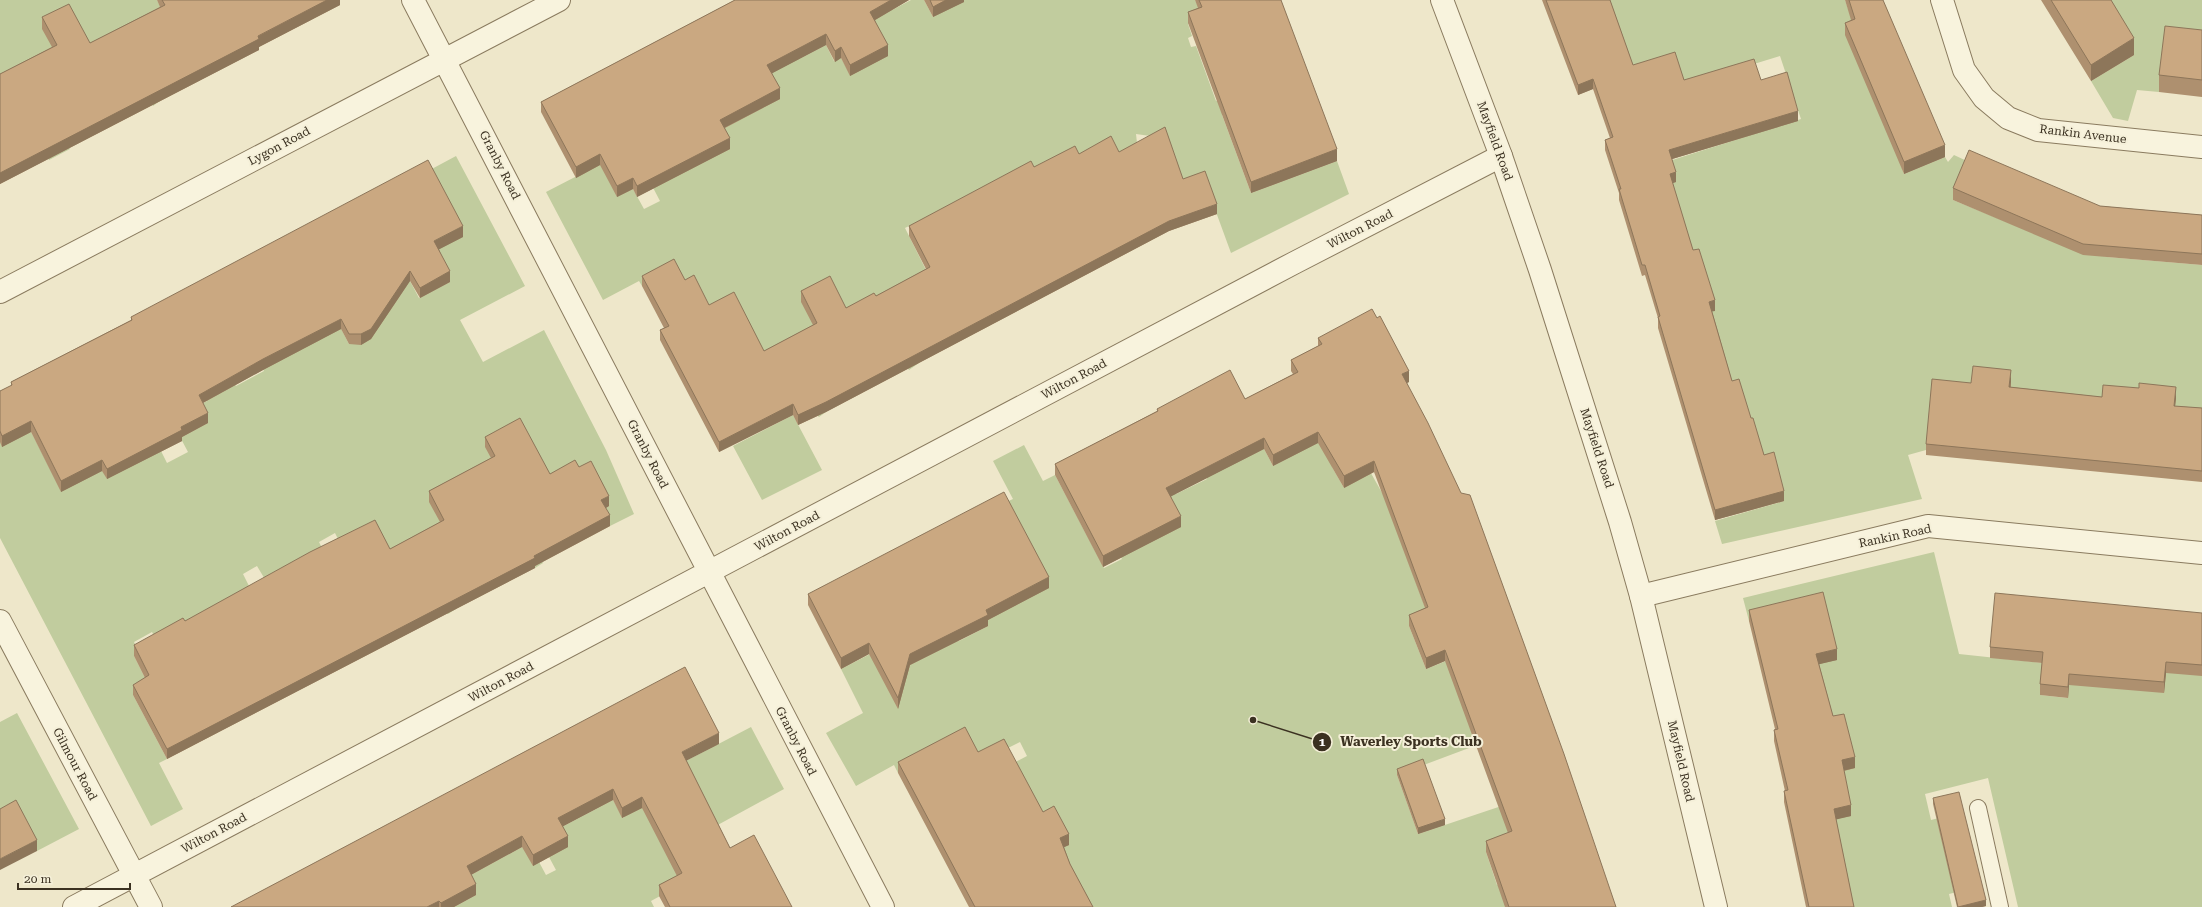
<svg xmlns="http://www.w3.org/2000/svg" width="2202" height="907" viewBox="0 0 2202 907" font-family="'Roboto Serif',serif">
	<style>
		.green { fill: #c1cc9e }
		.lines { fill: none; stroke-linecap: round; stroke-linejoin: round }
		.service-casing { stroke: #8a7b5f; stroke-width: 18 }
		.minor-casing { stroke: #8a7b5f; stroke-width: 24 }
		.tertiary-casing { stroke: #8a7b5f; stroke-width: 24 }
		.service { stroke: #f8f3dd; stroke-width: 16 }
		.minor { stroke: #f8f3dd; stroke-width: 22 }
		.tertiary { stroke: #f8f3dd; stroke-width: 22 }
		.wall { fill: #ae906f }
		.shaded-wall { fill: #8d765a }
		.building { fill: #caa881; stroke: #8d765a }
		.labels { text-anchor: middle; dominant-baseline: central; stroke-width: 4; stroke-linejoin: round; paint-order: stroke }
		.street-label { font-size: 12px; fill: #3b3121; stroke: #f5f0d9 }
		.leader { fill: none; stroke: #3b3121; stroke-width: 1.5 }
		.callout-dot { fill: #3b3121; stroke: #f5f0d9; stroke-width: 1.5 }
		.mark-label { font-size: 12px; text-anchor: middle; font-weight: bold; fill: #fff }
		.callout-label { font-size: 13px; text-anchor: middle; font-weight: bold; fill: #3b3121; stroke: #f5f0d9; stroke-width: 4; stroke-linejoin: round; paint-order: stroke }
	</style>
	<rect width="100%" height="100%" fill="#eee7ca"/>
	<path class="green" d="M0,0h157l8,16 -4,84 -8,6 -35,-66 -83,43 35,66 -21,11 -41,-78 -8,3z
		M846,0l46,10 19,-10h13l9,17 30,-17h232l3,6 38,-6 2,5 -50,19 4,12 -4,2 3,9 5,-1 20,55 22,-8 -16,22 29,78 86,-32 12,33 -118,59 -26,-71 -21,7 -19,-51 -29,-4 2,18 -217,68 -16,8 25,50 -44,23 33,62 -10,7 -35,-66 -82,43 34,65 -7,5 -110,-102 -67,-29 -3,-5 -36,19 -57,-108 58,-30 17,32 12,-5 11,20 16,-8 -11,-21 59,-72 25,-97 66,48 27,-14 8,16 7,-3 10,18z
		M1607,0h238l59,174 41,-17 3,5 6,-7 15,7 -16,38 90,37 64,20 95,8v156l-29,-3 2,-20 -74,13 -130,-14 -45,53 -18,5 14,44 -200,45 -7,-23 69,-20 -20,-36 -32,-74 -23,-79 6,-2 -4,-14 -92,-119 182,-58 -21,-63 -127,39 -20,-20z
		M2100,0h102v47l-37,-4 -6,49 -22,-2 -9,31 -15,-3 -22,-37 43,-26z
		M456,156l69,130 -65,34 23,42 61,-32 62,120 28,64 -24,12 -9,-15 8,-5 -54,-24 -57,-11 45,92 -8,5 -35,-65 -55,29 11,77 -8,5 -106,-67 -7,-14 -16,9 7,14 -57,30 -12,-20 -14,8 10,20 -95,49 -6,-11 -18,10 5,10 -5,4 12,24 -13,15 34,64 -8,4 24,46 -32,17 -151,-288v-97l31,-9 31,60 5,-33 93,-10 7,14 21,-11 -64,-121 63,103 21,-11 -9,-18 8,-4 -12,-21 29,-15 12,21 28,-15 -47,-89 112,24 20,38 54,-76 16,30 31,-16 -16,-30 -6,-81z
		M793,415l29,55 -60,30 -29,-54z
		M1349,424l-17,43 12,21 24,-20 17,30 44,120 -20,8 17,43 20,-8 31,84 -80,30 21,59 152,-51 -49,63 -35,6 11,33 20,-7 25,29h-455l-75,-143 15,-8 -7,-14 -32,16 -7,10 -16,-30 -67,35 -4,-8 -38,21 -30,-53 37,-20 -22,-44 31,-16 24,20 14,-7 -11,-20 60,-5 29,-15 -11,-20 27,-103 9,-4 -20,-38 31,-16 19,36 12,-6 49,93 18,-9 -11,-21 45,-82 20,38 31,-15 -9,-19 41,1 25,-12 9,17z
		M1934,552l25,102 84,9 -3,32 27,3 3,-21 101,-57 31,56v231h-184l-30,-129 -63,16 6,26 32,-8 18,74 -32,8 3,13h-100l-19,-87 -1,-93 -83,-106 -6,-23z
		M17,713l62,116 -42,22 -37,-31v-98z
		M751,727l33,62 -70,38 -32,57 -31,17 3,6h-200l22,-12 -9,-18 55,-30 17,15 7,13 10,-5 -7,-13 9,-28 55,-29 10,18 59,-55z"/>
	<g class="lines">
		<g class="service-casing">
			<path id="service" d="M1978,808l22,99"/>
		</g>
		<g class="minor-casing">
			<path id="minor" d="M413,0l470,907
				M1942,0l22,70 20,28 24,20 30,12 164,17
				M0,292l559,-292
				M1641,596l287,-70 274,27
				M0,621l151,286
				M74,907l1220,-644 207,-107"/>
		</g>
		<g class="tertiary-casing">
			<path id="tertiary" d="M1442,0l59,156 39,114 80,252 21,74 75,311"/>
		</g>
		<use href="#service" class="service"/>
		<use href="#minor" class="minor"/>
		<use href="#tertiary" class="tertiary"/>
	</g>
	<path class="wall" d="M157,0h183v5l-81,42v3l-259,134v-110l52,-27 -10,-18v-12l48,26 70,-36z
		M735,0h174l-34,20 13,36 -38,20 -9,-18 -6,4 -9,-17 -54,28 8,26 -55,29 5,21 -93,48 -4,-8 -16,8 -17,-32 -24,13 -35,-66v-10z
		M924,0h40v2l-31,15z
		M1195,0h86l56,161 -86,32 -63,-170v-11l10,-4z
		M1542,0h68l23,65 51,15h77l37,41 -126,38 4,23 -4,1 21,67 22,61h-3l20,70 19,37 13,37 20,46 -69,19 -57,-192v-10l-13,-43 -3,1 -23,-76v-7l-14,-43v-10l5,-2 -17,-49 -15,6z
		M1845,0h38l62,157 -41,17 -59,-139v-12l6,-3z
		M2041,0h70l23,55 -43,26z
		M2202,30v67l-43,-5v-17z
		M1119,152l64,27 34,35 -48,17 -343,181 -28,13 -5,-10 -74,37 -59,-112v-10l4,-2 -22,-42v-10l43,4 24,25 55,46 49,-26 -12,-23v-11l45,17 30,-12 50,-27 -17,-33v-10l125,-59 45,-13z
		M1953,188l147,18 102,9v50l-119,-10 -130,-55z
		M463,237l-24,12 11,33 -30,16 -10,-17 -39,58 -10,6 -12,-1 -8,-15 -78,41 -60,33 5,20 -26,14v4l-75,38 -5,-8 -41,21 -30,-60 -29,15 -2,-5v-51l11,-5v-4l120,-62v-3z
		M1318,338l91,44 -2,1 209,524h-111l-19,-55v-11l22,-8 -63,-172 -19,8 -17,-43v-11l16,-7 -51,-136 -30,16 -26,-45 -45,23 -9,-17 -93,47 10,31 -78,40 -48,-92v-11l102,-53v-2l88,-10 48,-25 -2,-3v-11l27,-14z
		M2011,381v6l91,10 74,1 -1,8 27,2v74l-276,-27v-11l45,-61z
		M485,437l65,37 29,-7 30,39 -3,2 4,18 -75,40v2l-368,191 -34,-64v-10l12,-7 -11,-22v-11l51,-24 205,-72 50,-27 -11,-20v-11l62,-33 -6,-11z
		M1049,588l-61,32v6l-78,39 -12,44 -29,-55 -28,15 -33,-64v-11z
		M1749,610l88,50 -18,4 14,52 22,52 -11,3 7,45 -15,3 18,88h-48l-22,-105v-11h1l-11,-50v-11l1,-1 -26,-108z
		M2202,613v63l-36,-3 -2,20 -95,-8 -1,13 -28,-3v-11l2,-21 -52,-5v-11z
		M719,744l-33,16 44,88 62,59h-127l-6,-11v-11l18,-9 -35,-68 -20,10 -9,-18 -50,26 5,21 -35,19 -11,-19 -51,28 5,20 -22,12h-223z
		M978,752l65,60 26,33 -5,2 6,17 23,43h-124l-71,-134v-11z
		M1397,769l48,56 -27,9 -21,-59z
		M1933,798l53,108 -4,1h-25l-24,-103z"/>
	<path class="shaded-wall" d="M327,0h13v5l-81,42v3l-259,134v-11z
		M891,0h18l-39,23v-11z
		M946,0h18v2l-31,15v-10z
		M826,34v11l-59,31v-11z
		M2134,38v17l-43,26v-16z
		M888,45v11l-38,20v-11z
		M841,47v11l-6,4v-11z
		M1593,79v10l-15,6v-10z
		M780,88v11l-60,31v-10z
		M1798,111v10l-129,39v-10z
		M730,138v11l-93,48v-11z
		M1945,145v12l-41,17v-12z
		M1337,149v12l-86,32v-11z
		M600,154v11l-24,13v-11z
		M1676,172v10l-6,2v-10z
		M633,178v11l-16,8v-11z
		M1217,204v10l-48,17 -343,181 -28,13v-10l371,-194z
		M463,226v11l-29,15v-11z
		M410,271v10l-39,58 -10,6v-11z
		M450,271v11l-30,16v-10z
		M1715,300v11l-6,1v-10z
		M341,319v10l-78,41 -64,35v-10l64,-36z
		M2011,370v11l-2,17v-11z
		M1409,371v11l-7,3v-11z
		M2176,387v11l-2,18v-10z
		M793,404v11l-74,37v-10z
		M208,413v10l-26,14v4l-75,38v-10l74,-42z
		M31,421v11l-29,15v-11z
		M1318,432v11l-45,23v-11z
		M1264,438v11l-98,50v-11z
		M102,460v11l-41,21v-11z
		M1374,461v11l-30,16v-12z
		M1784,491v10l-69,19v-10z
		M609,496v10l-8,5v-11z
		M610,515v11l-75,40v2l-368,191v-10z
		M1181,516v11l-78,40v-11z
		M1049,577v11l-61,32v6l-78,39 -12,44v-11l12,-44 76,-44z
		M869,643v11l-28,15v-11z
		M1837,649v11l-21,5v-11z
		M1445,650v11l-19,8v-11z
		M2166,662v11l-2,20v-11z
		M2069,674v11l-1,13v-11z
		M719,733v11l-37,19v-11z
		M1855,757v11l-13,3v-11z
		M613,789v11l-55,29v-11z
		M642,797v11l-20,10v-10z
		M1851,805v11l-17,4v-11z
		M1445,819v6l-27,9v-6z
		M1069,834v11l-9,4v-11z
		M522,836v11l-55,30v-11z
		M568,836v11l-35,19v-11z
		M37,840v11l-37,19v-11z
		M476,884v11l-22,12h-13v-4z
		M1986,900v6l-4,1h-24z
		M439,901v6h-12z"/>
	<path class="building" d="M162,0h165l-69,36 1,3 -259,134v-99l57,-29 -15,-28 27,-13 21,39 75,-38z
		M735,0h156l-21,12 18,33 -38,20 -9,-18 -6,4 -9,-17 -59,31 13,23 -60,32 10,18 -93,48 -4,-8 -16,8 -17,-32 -24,13 -35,-65z
		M930,0h16l-13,7z
		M1199,0h82l56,149 -86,33 -63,-170 14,-5z
		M1546,0h64l23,65 42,-13 9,28 70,-21 7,21 26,-8 11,39 -129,39 7,22 -6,2 23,76 6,-1 16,51 -6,2 23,79 7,-2 12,39h2l11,37 10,-3 10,39 -69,19 -57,-193 2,-1 -15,-51h-3l-23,-76h2l-16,-49 8,-3 -20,-58 -15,6z
		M1849,0h34l62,145 -41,17 -59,-139 10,-4z
		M2051,0h60l23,38 -43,27z
		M2165,26l37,4v50l-43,-5z
		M1165,127l18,52 22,-8 12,33 -48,17 -343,181 -28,13 -5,-11 -74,38 -59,-112 9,-4 -27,-50 32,-17 11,21 9,-5 15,30 25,-13 30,59 53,-28 -16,-32 29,-15 16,32 28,-15 2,3 54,-29 -21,-41 122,-65 3,6 41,-21 4,8 32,-18 8,16z
		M1969,150l131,56 102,9v39l-119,-10 -130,-56z
		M428,160l35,66 -29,15 16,30 -30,17 -10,-17 -39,58 -10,5h-12l-8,-15 -78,40 -64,36 9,18 -27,14 1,3 -75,39 -5,-9 -41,21 -30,-60 -29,15 -2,-5v-40l12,-6 -1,-3 121,-62 -1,-3z
		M1372,309l5,9 3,-2 29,55 -7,3 26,49 33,70 9,2 94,259 52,153h-107l-23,-66 26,-10 -67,-181 -19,8 -17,-43 19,-8 -54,-146 -30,15 -26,-44 -45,23 -9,-17 -98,50 15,28 -78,40 -48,-92 103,-53 -1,-2 73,-39 15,29 53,-27 -7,-12 31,-16 -4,-6z
		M1973,366l38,4 -2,17 93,10 1,-12 36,3v-5l37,4 -2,19 28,2v63l-276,-27 6,-65 39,4z
		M520,418l30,56 25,-14 4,7 12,-6 18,35 -8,4 9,15 -76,41 1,2 -368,191 -34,-64 16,-10 -15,-30 49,-27 2,3 125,-69 65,-32 15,29 54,-29 -15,-29 66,-35 -10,-19z
		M1004,492l45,85 -63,33 2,5 -78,39 -12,44 -29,-55 -28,15 -33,-64z
		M1823,592l14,57 -21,5 17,62 11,-2 11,43 -13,3 9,45 -17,4 20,98h-45l-25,-116 4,-1 -14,-60 4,-1 -29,-119z
		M1995,593l207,20v52l-36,-3 -2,20 -95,-8 -1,13 -28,-3 3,-32 -53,-5z
		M685,667l34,66 -37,19 48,96 24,-13 38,72h-122l-11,-22 23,-12 -40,-76 -20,11 -9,-19 -55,29 10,18 -35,19 -11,-19 -55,30 9,18 -35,19 -2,-2 -12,6h-196z
		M965,727l13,25 26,-13 39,73 11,-6 15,28 -9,4 10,26 23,43h-118l-77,-145z
		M1423,759l22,60 -27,9 -21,-59z
		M1959,792l27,108 -28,7 -25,-109z
		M16,800l21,40 -37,19v-50z"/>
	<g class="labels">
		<g class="street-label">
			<text transform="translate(2083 134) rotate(7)">Rankin Avenue</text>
			<text transform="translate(1495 141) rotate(70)">Mayfield Road</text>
			<text transform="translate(279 146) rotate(-28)">Lygon Road</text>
			<text transform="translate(500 165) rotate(63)">Granby Road</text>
			<text transform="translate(1360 229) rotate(-27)">Wilton Road</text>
			<text transform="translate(1074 379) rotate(-28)">Wilton Road</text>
			<text transform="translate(1597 448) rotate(72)">Mayfield Road</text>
			<text transform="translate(648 454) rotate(63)">Granby Road</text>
			<text transform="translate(787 531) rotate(-28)">Wilton Road</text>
			<text transform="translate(1895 536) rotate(-12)">Rankin Road</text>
			<text transform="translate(501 682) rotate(-28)">Wilton Road</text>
			<text transform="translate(796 741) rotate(63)">Granby Road</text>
			<text transform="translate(1681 761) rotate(77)">Mayfield Road</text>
			<text transform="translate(75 764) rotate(62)">Gilmour Road</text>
			<text transform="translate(214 833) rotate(-28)">Wilton Road</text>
		</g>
	</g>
	<path class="leader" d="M1253 720L1322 742"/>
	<g class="callout-dot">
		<circle cx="1253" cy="720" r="4"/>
		<circle cx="1322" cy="742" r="10"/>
	</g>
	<g class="mark-label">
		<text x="1322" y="746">1</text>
	</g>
	<g class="callout-label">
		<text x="1411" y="746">Waverley Sports Club</text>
	</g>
	<path d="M18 883v6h112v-6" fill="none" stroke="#3b3121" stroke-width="2"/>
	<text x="24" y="883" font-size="12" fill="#3b3121" stroke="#f5f0d9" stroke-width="3" paint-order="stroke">20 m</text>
</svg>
